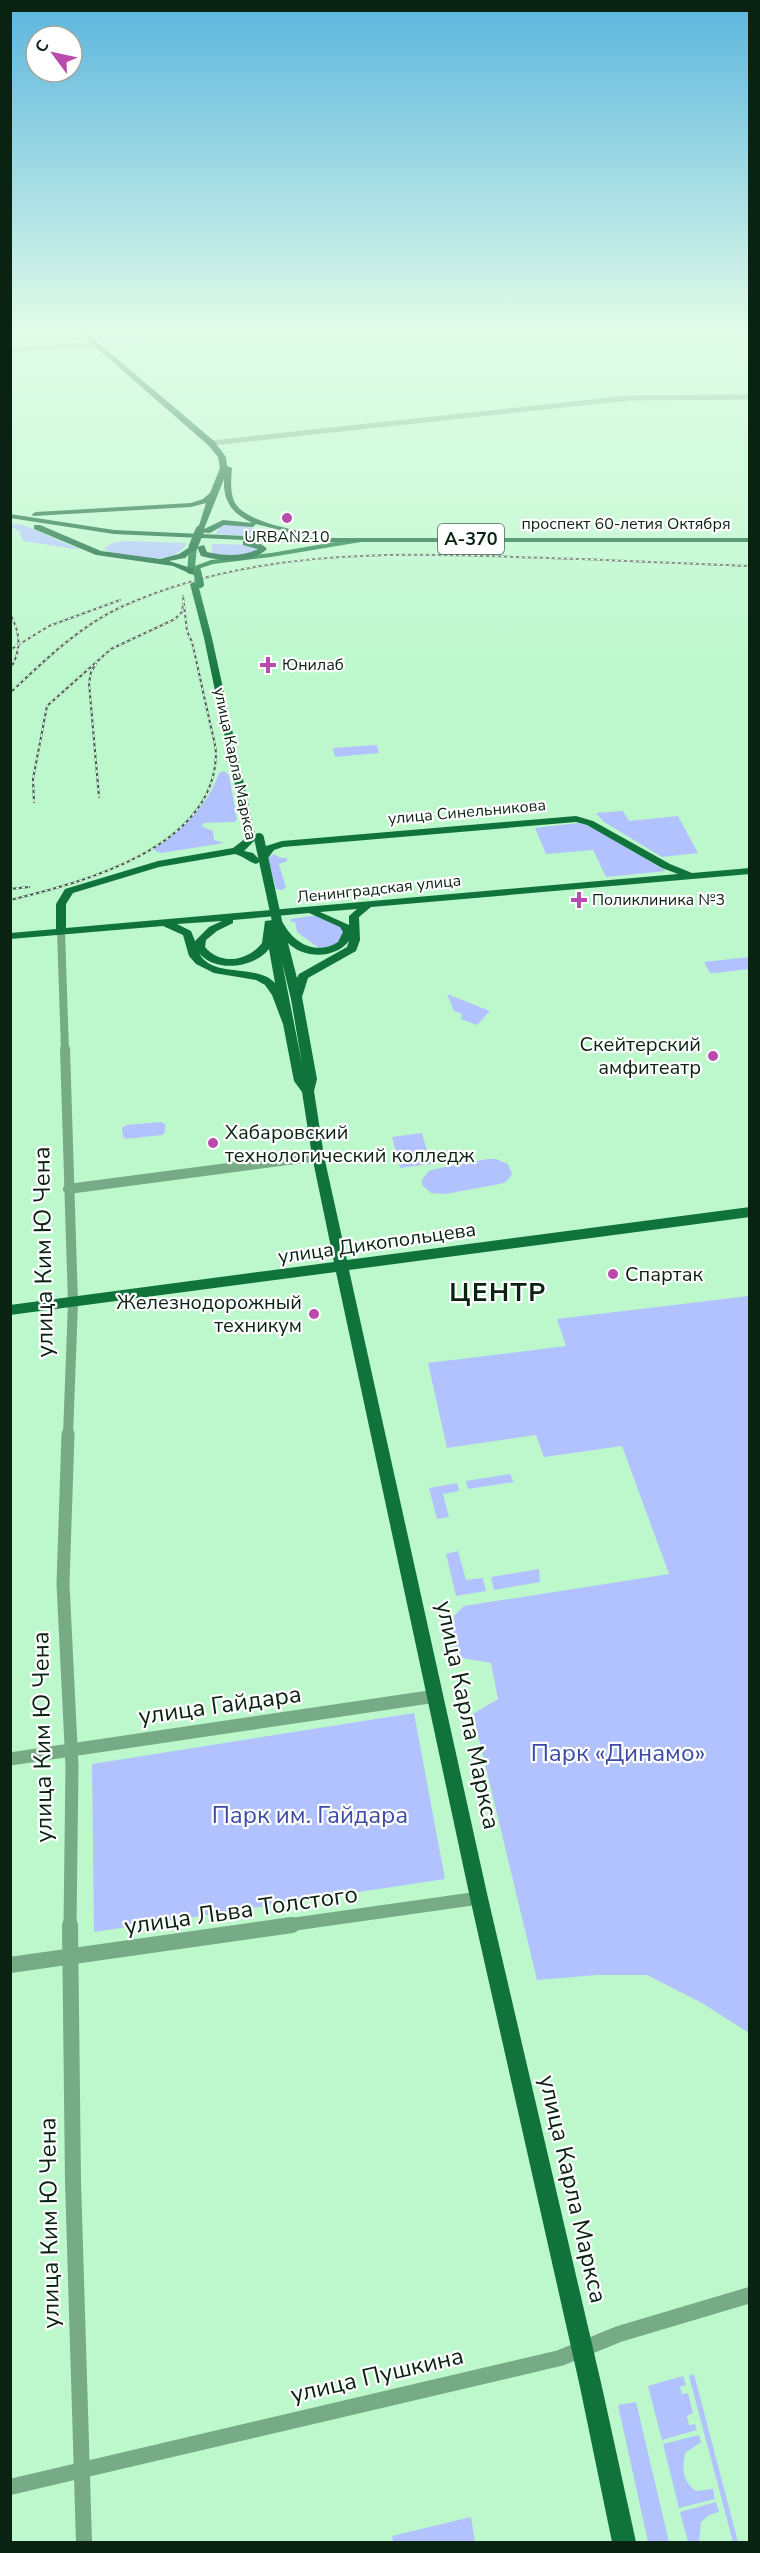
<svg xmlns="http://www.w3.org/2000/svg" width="760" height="2553" viewBox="0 0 760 2553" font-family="'Nunito Sans',sans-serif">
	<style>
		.green { fill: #b1c2ff }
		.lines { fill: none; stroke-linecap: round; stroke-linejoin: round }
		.minor-far4 { stroke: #76ab85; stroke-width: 5 }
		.minor-far3 { stroke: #76ab85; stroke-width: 8 }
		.minor-far2 { stroke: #76ab85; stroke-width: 10 }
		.minor-far1 { stroke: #76ab85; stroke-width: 13 }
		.minor { stroke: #76ab85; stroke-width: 16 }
		.major { fill: #11733c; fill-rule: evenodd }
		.highway { fill: #015a2c; fill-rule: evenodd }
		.rail-casing { stroke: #3f624a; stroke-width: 2 }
		.rail { stroke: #fff; stroke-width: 1.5; stroke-dasharray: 3; stroke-linecap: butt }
		.major-bridge-far1 { stroke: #11733c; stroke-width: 8 }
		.major-bridge { stroke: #11733c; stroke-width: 10 }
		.highway-bridge { stroke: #015a2c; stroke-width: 9 }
		.poi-dot { fill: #b84bab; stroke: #fff; stroke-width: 2 }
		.labels { text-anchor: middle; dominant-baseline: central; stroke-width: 4.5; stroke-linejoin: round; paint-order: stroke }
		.far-street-label { font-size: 16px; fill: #0a2212; stroke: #fff }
		.far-poi-label { font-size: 16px; fill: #0a2212; stroke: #fff; text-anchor: start }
		.shield { fill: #fff; stroke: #546459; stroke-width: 1.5 }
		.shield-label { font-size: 18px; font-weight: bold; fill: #0a2212 }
		.poi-label { font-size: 20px; fill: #0a2212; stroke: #fff; text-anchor: end }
		.street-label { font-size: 20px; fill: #0a2212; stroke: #fff }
		.near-street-label { font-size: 24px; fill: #0a2212; stroke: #fff }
		.near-park-label { font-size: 24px; fill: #3d4ba7; stroke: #fff }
		.district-label { font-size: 26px; font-weight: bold; letter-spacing: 1.5px; fill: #0a2212; stroke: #fff }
	</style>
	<rect width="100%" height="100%" fill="#bcf8cc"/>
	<path class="green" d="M95,329l58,2 9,8 -55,8 -14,-12z
		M16,524l10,2 55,24 -58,-9 -4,-10 -8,-4v-2z
		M226,524h19l12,6 -10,6 -32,-2 5,-7z
		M126,541l61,2c-14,25 -53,12 -77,10l-6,-5 9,-5z
		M212,544l44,1 4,3c-13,8 -33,9 -48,6z
		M377,745l2,8 -44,4 -2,-9z
		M224,771l5,4 8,45 -3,2 -30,1 -3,3 12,5 1,9 10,3 -63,10 -6,-2v-3c29,-20 52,-41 64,-75z
		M623,811l6,10 49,-5 20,37 -36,4 -58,-35 -8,-9z
		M578,823l14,4 74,44 -60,6 -13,-27 -47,4 -11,-26z
		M274,854l7,4h6v3l-8,3 7,24 -4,2 -6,-1 -8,-31z
		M319,915l23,11 2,10 -9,9 -16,3 -22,-16 -2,-10h-4l-1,-3z
		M749,957v12l-34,4h-5l-6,-11z
		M447,994l43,17 -13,14 -16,-6 1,-5 -8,-3z
		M161,1122l4,2v8l-3,3 -36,4 -3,-2 -1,-9 4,-3z
		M422,1133l9,31 -31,4 -8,-31z
		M488,1159h8l12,5 4,10 -6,8 -6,2 -55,10 -14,-1 -9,-8v-5l7,-9 6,-2z
		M749,1296h1l-1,737 -47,-30 -55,-28h-50l-60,5 -64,-266 25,-15 -7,-36 -35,-6 -6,-37 14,-14 205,-32 -47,-128 -78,11 -8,-22 -89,13 -19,-85 138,-17 -9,-27z
		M510,1474l4,8 -46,7 -2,-8z
		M457,1483l2,8 -16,3 6,23 -12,2 -8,-31z
		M458,1551l8,29 17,-2 3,13 -30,5 -10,-42z
		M539,1569l1,13 -46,8 -3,-13z
		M414,1713l31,166 -351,53 -2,-168z
		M694,2374l44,168h-5l-44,-166z
		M683,2376l3,9 -6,2 2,7 6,-1 5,20 -6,3 2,9 6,-1 2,6 -35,10 -14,-54z
		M636,2402l33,140h-21l-30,-137z
		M699,2435l2,7 -16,11c-3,16 -3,28 11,38l17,-2 2,10 -36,9 -16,-64z
		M716,2502l3,10 -10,3 -8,7 -2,20h-11l-8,-30z
		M471,2517l4,25h-82l-1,-6z"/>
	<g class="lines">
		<path class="minor-far4" d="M10,350l85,-6
			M211,443l418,-45 121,-1"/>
		<path class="minor-far3" d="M61,931l4,120"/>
		<path class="minor-far2" d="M65,1049l8,254 -5,132
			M68,1189l250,-33"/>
		<path class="minor-far1" d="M68,1434l-5,150 9,182 -2,160
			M10,1759l426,-63
			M281,1926l198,-28"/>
		<path class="minor" d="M70,1925l3,256 11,361
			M10,1965l282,-40
			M10,2487l550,-129 59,-24 131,-39"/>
		<path class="major" d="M358,538l4,2 -1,2 -90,15 -58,7 -18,6 -1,5 -7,-2 2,-26 4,-2 4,2 -2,19 16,-6 60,-7z
			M194,582l4,2 14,54 44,201 -12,12 9,2 8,8 -5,3c-7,-2 -13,-8 -21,-10l-76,13 -86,26 -7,11v24l612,-54 -16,-6 -75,-43 -11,-3 -293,25 -9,3 -6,8h-8l-1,-2 7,-10 16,-5 294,-25 17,5 77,43 22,9 58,-5v6l-379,33 -12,10 1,23 -4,11 -48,27 -6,19 15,82 -3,12 10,65 23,104 403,-53v10l-401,53 139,628 114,489 34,155h-24l-32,-155 -110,-489 -134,-626 -326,43v-10l324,-43 -22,-106 -10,-64 -8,-11 -11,-57 -11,-29 -7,-10 -9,-5 -42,-7 -18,-9 -7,-8 -6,-21 -20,-9 -153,13v-6l46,-4v-25l9,-15 93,-28 75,-13 13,-10 -42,-200 -14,-54zM357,909l-8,7v9l-29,-13zM309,913l31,14 3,5 -5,10c-24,15 -47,-1 -57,-23l-16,2 -3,22c-14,18 -41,23 -57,4l1,-7 11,-9 16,-8v-3zM222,921l-13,6 -14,14 -4,-10 -14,-7zM349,941l-2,6 -48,27 -2,4 -9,-35c16,16 47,16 61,-2zM269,949l6,34c-19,-20 -63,-4 -76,-30 16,20 55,15 70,-4zM282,962l9,37 11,65z"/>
		<path class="highway" d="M83,329h6v6l125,106 12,16 1,9 5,2c-1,11 -2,23 2,33 9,20 53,27 73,32v4l-51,-13 -3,3 -29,-2 -14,8 -13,-1 9,-29 -15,4 -158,9 -1,-2 4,-2 155,-9 12,-4 7,-6 10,-25 -2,-11 -10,-12 -124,-108zM224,479c-1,23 8,34 28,44l-29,-3 -19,9z
			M10,514l104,16 177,8h459v4h-459l-177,-8 -104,-16z
			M34,525h6l61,26 59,8 19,-5 14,-9 4,2 7,-2 3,7c17,4 36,5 51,-3l-15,-4v-4c9,-1 18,1 24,8 -17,16 -46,12 -66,7l-4,-9 -12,11 -16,3 25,8 1,2 -4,3 -18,-8 -77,-11 -62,-26z"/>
		<g class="rail-casing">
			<path id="rail" d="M10,614c11,19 12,37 0,55
				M10,650l39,-24 71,-26
				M96,664l-5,8 -2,11 10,114
				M10,693c34,-32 68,-66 111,-86 123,-56 260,-55 393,-50 78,2 157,6 236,9
				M34,802l-1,-23 14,-73 64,-57 64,-30 7,-7 1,-8
				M10,889l19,-2
				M10,900c73,-18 204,-51 206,-146 0,-11 -5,-24 -7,-36 -6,-25 -11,-51 -17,-76l-5,-11 -4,-35"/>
		</g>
		<use href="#rail" class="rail"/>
		<path class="major-bridge-far1" d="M197,571l3,13"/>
		<path class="major-bridge" d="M259,838l18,83"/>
		<path class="highway-bridge" d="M193,547l7,-17"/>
	</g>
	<linearGradient id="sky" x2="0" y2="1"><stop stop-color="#5bb5de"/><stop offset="0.48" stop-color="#e1fce8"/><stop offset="1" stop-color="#e1fce8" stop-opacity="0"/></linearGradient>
	<rect width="760" height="687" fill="url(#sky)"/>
	<g class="poi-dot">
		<circle cx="287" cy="518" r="6"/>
		<path d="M265 656h6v6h6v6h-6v6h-6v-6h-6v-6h6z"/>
		<path d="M576 891h6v6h6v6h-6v6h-6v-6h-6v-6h6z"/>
		<circle cx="713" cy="1056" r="6"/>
		<circle cx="213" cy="1143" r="6"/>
		<circle cx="613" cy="1274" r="6"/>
		<circle cx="314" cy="1314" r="6"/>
	</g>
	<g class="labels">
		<g class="far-street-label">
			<text x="626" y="524">проспект 60-летия Октября</text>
			<text transform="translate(235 764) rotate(78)">улица Карла Маркса</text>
			<text transform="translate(467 812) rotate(-5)">улица Синельникова</text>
			<text transform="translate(379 889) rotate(-6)">Ленинградская улица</text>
		</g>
		<g class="far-poi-label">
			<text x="287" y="537" text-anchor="middle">URBAN210</text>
			<text x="282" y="665">Юнилаб</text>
			<text x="592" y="900">Поликлиника №3</text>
		</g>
		<rect class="shield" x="438" y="524" width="66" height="30" rx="4.5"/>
		<g class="shield-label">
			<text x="471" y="539">А-370</text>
		</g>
		<g class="poi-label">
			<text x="701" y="1044">Скейтерский<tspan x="701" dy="23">амфитеатр</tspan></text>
			<text x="225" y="1132" text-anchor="start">Хабаровский<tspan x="225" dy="23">технологический колледж</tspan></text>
			<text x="625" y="1274" text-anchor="start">Спартак</text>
			<text x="302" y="1302">Железнодорожный<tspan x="302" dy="23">техникум</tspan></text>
		</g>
		<g class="street-label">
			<text transform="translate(377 1243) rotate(-8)">улица Дикопольцева</text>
		</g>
		<g class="near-street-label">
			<text transform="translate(43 1252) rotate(-91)">улица Ким Ю Чена</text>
			<text transform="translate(220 1705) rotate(-8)">улица Гайдара</text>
			<text transform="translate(468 1715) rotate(78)">улица Карла Маркса</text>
			<text transform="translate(42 1737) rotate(-91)">улица Ким Ю Чена</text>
			<text transform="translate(241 1910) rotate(-8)">улица Льва Толстого</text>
			<text transform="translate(573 2189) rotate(77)">улица Карла Маркса</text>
			<text transform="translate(49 2223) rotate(-91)">улица Ким Ю Чена</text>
			<text transform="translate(377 2375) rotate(-13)">улица Пушкина</text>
		</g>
		<g class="near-park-label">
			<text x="618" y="1753">Парк «Динамо»</text>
			<text x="310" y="1815">Парк им. Гайдара</text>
		</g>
		<g class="district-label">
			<text x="498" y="1292">ЦЕНТР</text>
		</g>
	</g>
	<rect width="760" height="2553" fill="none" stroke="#0a2212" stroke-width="24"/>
	<g transform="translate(54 54) rotate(303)"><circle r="28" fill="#ffffff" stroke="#9da7a0" stroke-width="1.5"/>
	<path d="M0-4.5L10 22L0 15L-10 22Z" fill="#b84bab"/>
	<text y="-9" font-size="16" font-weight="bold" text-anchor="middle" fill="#0a2212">С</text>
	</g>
</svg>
